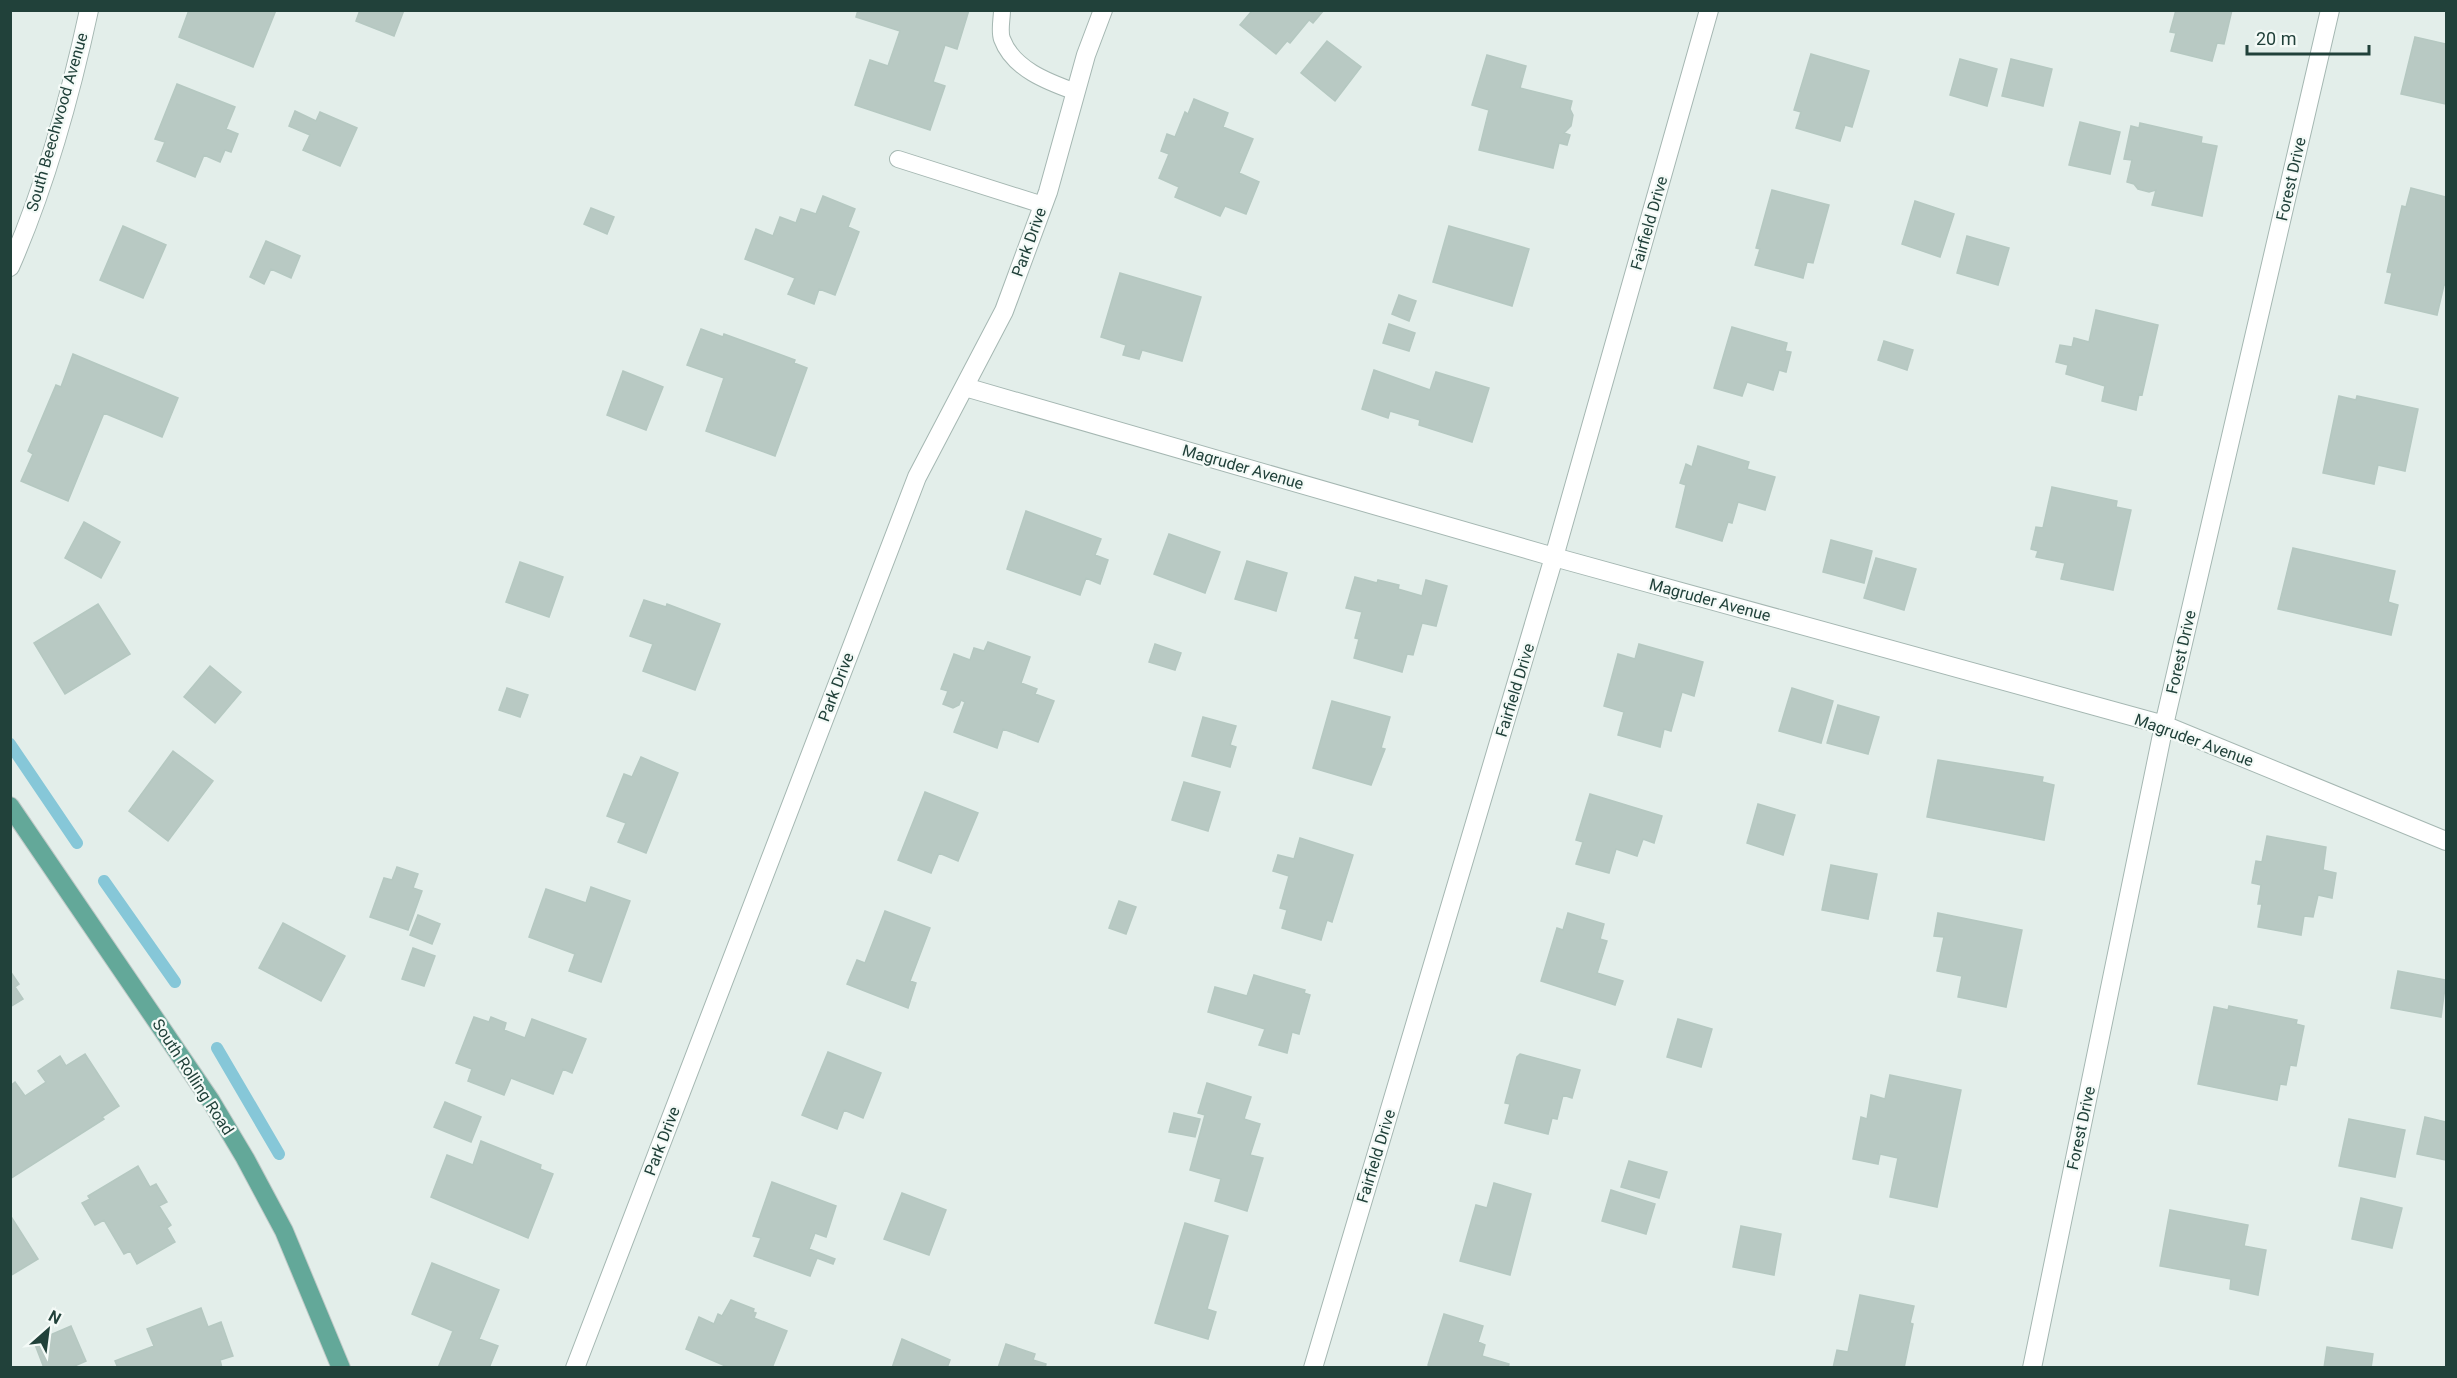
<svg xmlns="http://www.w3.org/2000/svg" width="2457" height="1378" viewBox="0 0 2457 1378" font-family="Roboto,sans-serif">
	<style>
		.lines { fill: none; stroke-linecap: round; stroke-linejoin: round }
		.stream { stroke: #86c7d8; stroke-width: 12 }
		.building { fill: #b8c9c3; stroke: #b5c8c1; stroke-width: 1.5 }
		.lane-casing { stroke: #a5b7b2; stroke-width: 18 }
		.street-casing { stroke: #a5b7b2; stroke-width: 20 }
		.primary-casing { stroke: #c1cac8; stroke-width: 20 }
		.lane { stroke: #fff; stroke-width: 16 }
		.street { stroke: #fff; stroke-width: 18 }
		.primary { stroke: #63a899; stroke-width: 18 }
		.labels { text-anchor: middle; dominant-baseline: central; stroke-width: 4.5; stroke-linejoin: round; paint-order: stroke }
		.street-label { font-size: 16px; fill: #21413a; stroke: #f4faf7 }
	</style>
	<rect width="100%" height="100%" fill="#e3eeea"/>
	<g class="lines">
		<path class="stream" d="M10,744l67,99
			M104,881l71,101
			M217,1048l62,106"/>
	</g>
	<path class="building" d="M189,10h87l-23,57 -74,-30z
		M360,10h44l-10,26 -38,-15z
		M858,10h111l-12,39 -12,-4 -12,37 12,4 -15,44 -75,-25 15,-45 18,6 12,-35 -44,-14z
		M1250,10h74l-11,13 -4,-3 -19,23 -3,-2 -11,13 -36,-29 11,-13z
		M2176,10h56l-8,34 -7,-1 -5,18 -41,-10 5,-18 -6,-1z
		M2415,37l31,7v60l-45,-10z
		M1327,41l34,26 -26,34 -34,-28z
		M1811,54l58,17 -17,56 -7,-2 -5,16 -44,-13 5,-16 -7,-2z
		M1487,55l39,11 -6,22 52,13 -2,8 3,6 -2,11 -7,7 6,2 -3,10 -8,-2 -6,25 -74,-18 10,-40 -17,-5z
		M1960,59l37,10 -10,37 -37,-11z
		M2011,59l41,10 -9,37 -41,-10z
		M177,84l58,23 -9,22 12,5 -7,18 -6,-2 -5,12 -16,-7 -9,22 -38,-16 8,-19 -10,-3z
		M1194,99l34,14 -5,14 30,12 -14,34 20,9 -13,32 -21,-8 -5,10 -45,-19 4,-10 -20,-9 10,-24 -8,-3 6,-17 8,3 10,-25 3,2z
		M295,111l21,10 4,-9 37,16 -17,38 -37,-16 7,-15 -21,-9z
		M2080,122l40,10 -10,42 -41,-9z
		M2140,123l62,14 -1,6 16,3 -15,70 -50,-11 4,-15 -7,2 -11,-3 -4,-5 -7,-2 5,-22 -8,-1 7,-33 8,2z
		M2411,188l35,9v88h-2l-7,30 -52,-12 7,-30 -5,-1 15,-66 4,1z
		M1772,190l57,15 -16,58 -6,-1 -4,16 -48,-13 5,-16 -4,-1z
		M823,196l32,13 -7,18 11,5 -24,63 -16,-6 -5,15 -26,-10 7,-16 -50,-19 11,-30 17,7 7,-19 16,6 5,-14 15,5z
		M1915,201l39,13 -14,43 -38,-13z
		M591,208l23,9 -7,17 -23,-10z
		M123,226l43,19 -23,53 -43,-18z
		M1449,226l80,23 -17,57 -79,-24z
		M1967,236l42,12 -11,37 -41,-12z
		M266,241l34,15 -9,22 -20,-9 -7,15 -14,-7z
		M1120,273l81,24 -19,64 -40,-11 -3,9 -16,-4 3,-10 -25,-8z
		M1399,295l17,6 -7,20 -17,-7z
		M2096,310l62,15 -16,70 -3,-1 -3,16 -34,-9 3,-15 -39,-12 2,-9 -12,-3 4,-17 12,2 2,-9 15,4z
		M1389,324l26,9 -6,18 -26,-8z
		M1732,327l55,16 -2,8 6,1 -5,20 -7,-2 -6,20 -26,-8 -5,14 -28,-8z
		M701,329l22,8 1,-3 71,26 -1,3 13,5 -32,88 -69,-25 18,-53 -37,-13z
		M1884,341l29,9 -6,20 -29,-10z
		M73,354l105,44 -16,39 -58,-24 -36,88 -47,-20 12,-27 -5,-3 28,-66 5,2z
		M1374,370l56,20 6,-18 53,16 -17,54 -53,-17 1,-5 -30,-9 -2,7 -26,-9z
		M623,371l40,16 -17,43 -39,-15z
		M2339,396l17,4 1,-4 61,13 -13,62 -27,-6 -4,19 -51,-11z
		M1698,446l51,16 -2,7 28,8 -10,33 -27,-8 -6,21 -4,-1 -6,19 -46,-14 10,-42 -6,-2 6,-19 6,3z
		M2052,487l65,14 -1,6 15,3 -18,80 -52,-11 4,-16 -29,-6 2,-6 -7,-2 5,-22 7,1z
		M1026,511l75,28 -6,16 13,5 -8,24 -14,-6 -6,17 -73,-26z
		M84,522l36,20 -19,36 -36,-20z
		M1169,534l51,18 -15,41 -51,-19z
		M1831,540l41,11 -8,32 -41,-11z
		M2293,548l102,23 -7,31 10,3 -7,30 -113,-26z
		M1876,558l40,11 -12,41 -40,-12z
		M1247,561l40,12 -11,38 -41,-12z
		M520,562l43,15 -14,40 -43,-15z
		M1355,577l22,6 1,-3 21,5 -1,4 24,7 4,-16 21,6 -11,40 -14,-3 -9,32 -6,-1 -5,18 -48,-14 5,-19 -4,-1 7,-26 -16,-4z
		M644,600l22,7 1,-3 53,20 -25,66 -52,-19 10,-27 -23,-8z
		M98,604l32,50 -65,40 -31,-51z
		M988,642l42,15 -9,26 16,6 -2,5 19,7 -16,41 -35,-13 -6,19 -43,-16 11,-30 -4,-2 -2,5 -6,3 -10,-4 5,-13 -7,-2 13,-35 16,6 4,-12 10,3z
		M1155,644l26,9 -6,17 -26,-8z
		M1639,644l64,18 -9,34 -12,-4 -11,39 -7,-2 -4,18 -42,-12 6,-23 -20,-6 14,-52 17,5z
		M210,666l31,26 -26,31 -31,-26z
		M507,688l21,7 -8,22 -21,-7z
		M1792,688l41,13 -12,42 -42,-12z
		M1332,701l58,16 -9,31 4,1 -14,36 -58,-17z
		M1838,705l41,12 -11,37 -41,-11z
		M1203,717l33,9 -6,19 6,2 -6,20 -38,-11z
		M173,751l40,30 -45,60 -39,-30z
		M641,757l37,16 -32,80 -28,-11 8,-19 -19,-7 17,-42 8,3z
		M1938,760l105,17 -1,5 12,3 -10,55 -117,-23z
		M1184,782l36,10 -12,39 -36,-11z
		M925,792l53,21 -20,48 -19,-8 -8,20 -33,-13z
		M1590,794l72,22 -8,27 -11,-4 -6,17 -21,-7 -7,24 -33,-9 7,-22 -7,-2z
		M1758,804l37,11 -12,40 -36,-12z
		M2267,836l59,11 -3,23 13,3 -4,25 -14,-3 -5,22 -9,-1 -3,19 -43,-8 4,-23h-4l3,-19 -9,-2 4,-22 6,1z
		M1300,838l53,17 -21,67 -5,-2 -6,20 -39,-12 5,-18 -7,-2 9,-32 -16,-5 5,-16 16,4z
		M1831,865l46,9 -9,45 -46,-9z
		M397,867l21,7 -5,14 9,3 -14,39 -38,-13 14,-39 8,2z
		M591,887l39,14 -29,81 -32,-11 6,-17 -46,-17 17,-48 40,14z
		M1119,901l17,6 -10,27 -17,-6z
		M885,911l45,17 -20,53 6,2 -8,25 -61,-24 10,-24 8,3z
		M1568,913l36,11 -4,15 7,2 -10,32 26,8 -8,24 -74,-24 16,-53 6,2z
		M1938,913l84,17 -16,77 -48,-10 4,-21 -25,-5 7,-34 -10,-1z
		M418,915l22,9 -8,20 -22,-9z
		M283,923l62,33 -24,45 -62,-33z
		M413,948l22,8 -11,30 -22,-7z
		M10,971l9,13 -4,3 8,12 -13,8z
		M2398,971l48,9 -5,37 -50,-9z
		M1254,975l51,15 -1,3 6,2 -11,39 -7,-2 -5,21 -28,-8 6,-16 -57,-17 7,-25 32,9z
		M2229,1006l68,14 -1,4 8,2 -8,40 -6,-1 -4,20 -6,-1 -3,16 -79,-16 16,-77 14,3z
		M474,1017l15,5 2,-5 15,6 -2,7 21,8 7,-19 54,20 -14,34 -9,-4 -10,25 -42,-16 -7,17 -36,-14 4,-12 -16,-6z
		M1678,1019l34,10 -11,38 -34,-10z
		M828,1052l53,21 -18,45 -19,-8 -7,19 -35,-14z
		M85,1054l34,52 -17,11 2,2 -94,60v-93l5,-4 10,14 21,-14 -8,-11 22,-15 6,10z
		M1520,1054l60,16 -8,28 -9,-3 -6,24 -5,-1 -4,16 -43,-11 5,-19 -5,-1 12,-46z
		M1890,1075l71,15 -24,117 -47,-10 8,-39 -18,-4 -2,10 -25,-5 8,-42 6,2 4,-24 14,4z
		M1207,1083l44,14 -7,22 16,5 -10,31 13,3 -16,53 -32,-10 6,-22 -31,-9 15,-55 -7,-2z
		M445,1102l36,15 -10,25 -37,-15z
		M1174,1113l26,6 -5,18 -26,-5z
		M2425,1117l21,5v38l-29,-6z
		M2349,1119l56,11 -10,47 -56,-11z
		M481,1141l60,24 -1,4 13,5 -25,64 -97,-41 16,-42 26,10z
		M1629,1161l38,11 -8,26 -38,-11z
		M138,1166l12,21 6,-3 11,18 -8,4 12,19 -4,3 8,14 -38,22 -7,-13 -6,3 -20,-34 -9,5 -13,-22 8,-4 -2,-3z
		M772,1182l64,24 -10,31 -11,-4 -6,16 26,10 -2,5 -16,-6 -7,18 -56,-20 7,-18 -8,-2z
		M1494,1183l37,11 -21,81 -50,-14 16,-56 11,3z
		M1611,1190l44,14 -9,30 -44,-13z
		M902,1193l44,17 -17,45 -45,-16z
		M2361,1198l41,10 -10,40 -40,-9z
		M2170,1210l78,15 -4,21 22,4 -8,45 -28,-6 1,-10 -71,-13z
		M10,1215l28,44 -28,17z
		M1185,1223l43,13 -21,73 9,3 -8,27 -53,-16z
		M1741,1226l40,8 -7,41 -41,-8z
		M432,1263l67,27 -20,49 19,7 -9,22h-51l15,-37 -41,-17z
		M1860,1295l54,11 -4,17 3,1 -9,44h-71l4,-18 11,2z
		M731,1300l23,9 -1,3 3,1 -2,5 33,13 -15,37h-42l-44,-19 13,-32 15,7 4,-10 4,2z
		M201,1308l7,19 13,-5 12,34 -13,4 2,8h-104l-3,-7 39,-15 -7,-17z
		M1444,1314l39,12 -5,16 7,3 -3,11 27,8 -1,4h-73l-7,-3z
		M71,1326l15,35 -16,7h-26l-10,-26z
		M902,1339l48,21 -3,8h-55z
		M1006,1344l29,10 -2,6 13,4 -1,4h-47z
		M2327,1347l46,7 -2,14h-47z"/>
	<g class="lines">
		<g class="lane-casing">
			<path id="lane" d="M1002,10c0,9 -3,21 0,29 11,30 46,43 74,53
				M898,159l145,46"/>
		</g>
		<g class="street-casing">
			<path id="street" d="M10,267c36,-82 60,-169 79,-257
				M965,387l589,170 610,168 282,116
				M575,1368l342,-891 87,-166 44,-119 38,-137 17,-45
				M1313,1368l241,-811 155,-547
				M2032,1368l132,-643 166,-715"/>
		</g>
		<g class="primary-casing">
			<path id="primary" d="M10,806l201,295 34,57 39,73 57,137"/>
		</g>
		<use href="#lane" class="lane"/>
		<use href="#street" class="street"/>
		<use href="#primary" class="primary"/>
	</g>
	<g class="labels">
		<g class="street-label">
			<text transform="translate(57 122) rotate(-74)">South Beechwood Avenue</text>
			<text transform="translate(2291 179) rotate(-77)">Forest Drive</text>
			<text transform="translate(1649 223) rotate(-74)">Fairfield Drive</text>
			<text transform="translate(1029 242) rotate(-70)">Park Drive</text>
			<text transform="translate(1243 467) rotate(16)">Magruder Avenue</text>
			<text transform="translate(1710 600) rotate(15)">Magruder Avenue</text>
			<text transform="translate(2181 652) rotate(-77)">Forest Drive</text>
			<text transform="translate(836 687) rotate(-69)">Park Drive</text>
			<text transform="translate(1515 690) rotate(-73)">Fairfield Drive</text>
			<text transform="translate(2194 740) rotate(20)">Magruder Avenue</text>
			<text transform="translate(193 1077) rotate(57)">South Rolling Road</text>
			<text transform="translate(2081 1128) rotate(-78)">Forest Drive</text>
			<text transform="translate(662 1141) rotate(-69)">Park Drive</text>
			<text transform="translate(1376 1156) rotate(-73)">Fairfield Drive</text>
		</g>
	</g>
	<rect width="2457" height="1378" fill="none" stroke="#21413a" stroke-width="24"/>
	<g transform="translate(48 1330) rotate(28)" stroke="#f4faf7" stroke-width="4.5" paint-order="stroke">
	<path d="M0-4.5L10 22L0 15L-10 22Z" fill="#21413a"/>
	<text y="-9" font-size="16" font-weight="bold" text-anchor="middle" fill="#21413a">N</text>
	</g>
	<path d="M2247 45v9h122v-9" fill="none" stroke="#21413a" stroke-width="3"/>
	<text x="2256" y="45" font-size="18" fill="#21413a" stroke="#f4faf7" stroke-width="4.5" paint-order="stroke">20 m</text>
</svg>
